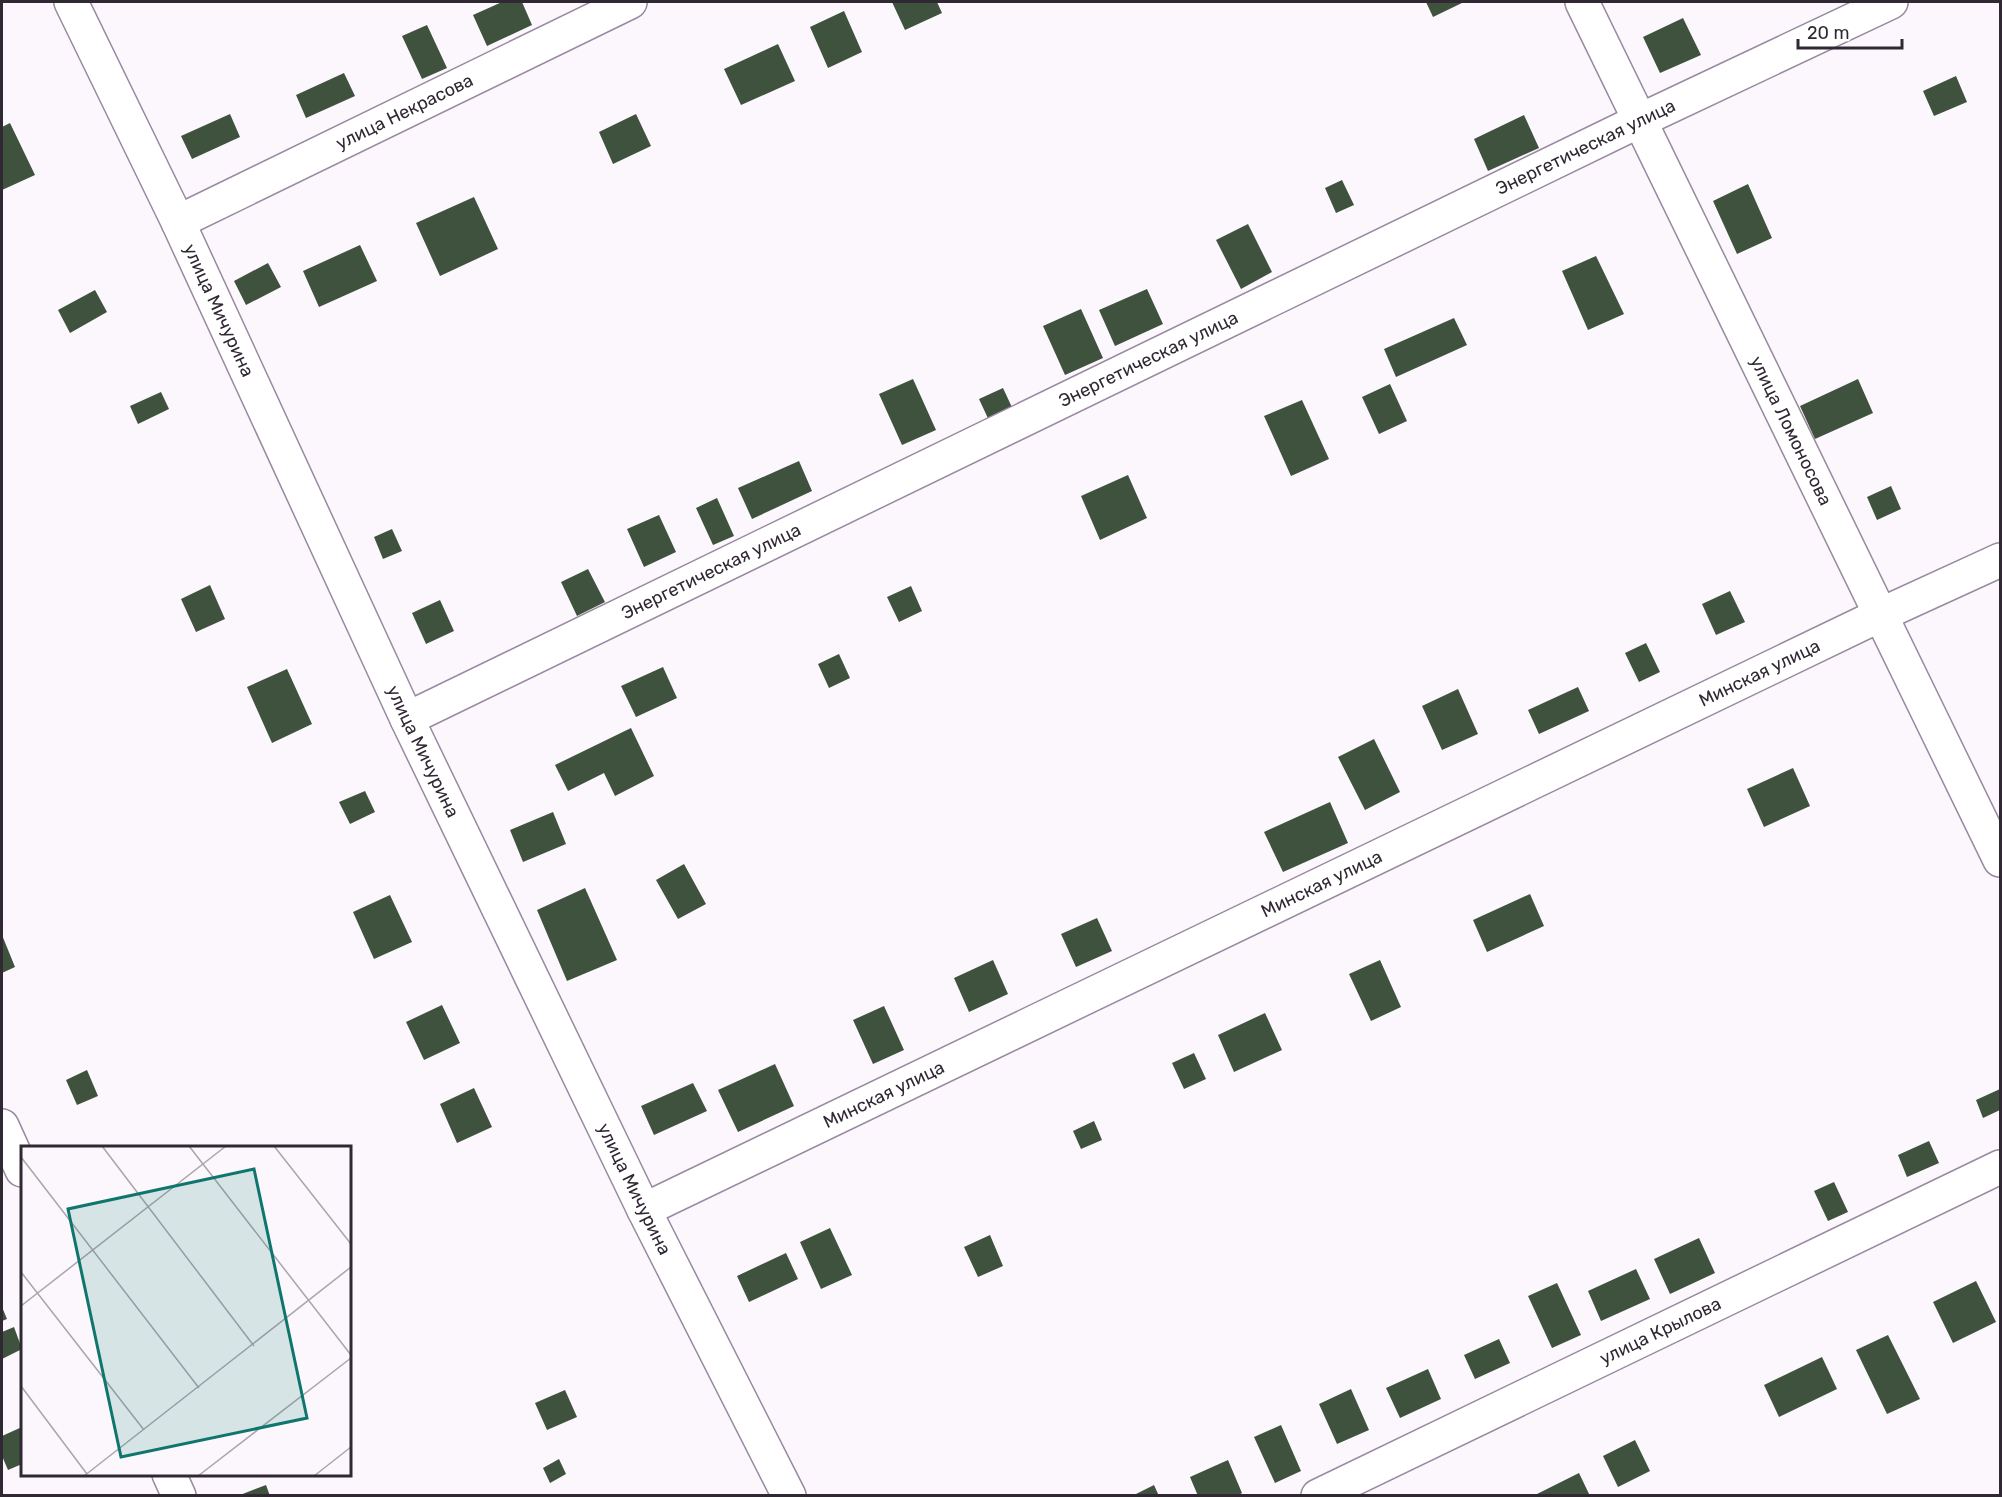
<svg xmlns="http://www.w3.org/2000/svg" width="2002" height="1497" viewBox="0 0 2002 1497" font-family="Rubik,sans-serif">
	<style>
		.building { fill: #3f523e }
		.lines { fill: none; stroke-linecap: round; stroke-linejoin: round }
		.street-casing { stroke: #9a88a0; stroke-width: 36 }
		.street { stroke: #fff; stroke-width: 33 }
		.labels { text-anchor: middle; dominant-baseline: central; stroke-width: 6; stroke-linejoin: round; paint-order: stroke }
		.street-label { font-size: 18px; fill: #302832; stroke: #fff }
		.inset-road { fill: none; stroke: #aaa4ab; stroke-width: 1.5 }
		.view { fill: #0f766e; fill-opacity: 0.15; stroke: #0f766e; stroke-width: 3 }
		.inset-edge { fill: none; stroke: #302832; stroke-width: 3 }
	</style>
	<rect width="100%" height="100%" fill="#fbf7fc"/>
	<path class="building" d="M502,2h20l10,23 -45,21 -14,-31z
		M892,2h45l5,11 -37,17z
		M1426,2h38l-31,15z
		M844,11l18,41 -34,16 -18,-41z
		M1683,18l18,37 -41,18 -17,-36z
		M427,25l20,43 -25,11 -20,-43z
		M778,44l17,37 -54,24 -17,-36z
		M344,73l11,23 -49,22 -10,-23z
		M1956,76l11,26 -33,14 -11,-25z
		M230,114l10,23 -48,22 -11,-23z
		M636,114l15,32 -38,18 -14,-32z
		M1524,115l15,33 -51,23 -14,-32z
		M10,123l25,52 -33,15v-63z
		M1342,180l12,25 -18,8 -11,-25z
		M1748,184l24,54 -35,16 -24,-53z
		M474,197l24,52 -58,27 -24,-53z
		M1248,224l24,48 -31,17 -25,-49z
		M360,245l17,36 -58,26 -16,-36z
		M1596,256l28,58 -36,16 -26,-59z
		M268,263l13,24 -35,18 -12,-24z
		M1147,289l16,35 -48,22 -16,-36z
		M95,290l12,22 -37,21 -12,-23z
		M1081,309l22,49 -38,17 -22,-49z
		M1454,318l13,27 -71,32 -12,-28z
		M913,379l23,51 -34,15 -23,-51z
		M1858,379l15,34 -58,26 -15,-33z
		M1390,384l17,37 -28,13 -17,-37z
		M1003,388l13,28 -24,11 -13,-28z
		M161,392l8,17 -31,15 -8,-18z
		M1302,400l27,59 -38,17 -27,-60z
		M799,461l13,30 -60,28 -14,-31z
		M1128,475l19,43 -47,22 -19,-44z
		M1891,486l10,23 -24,11 -10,-23z
		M717,498l17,38 -21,9 -17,-37z
		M659,515l17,37 -32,15 -17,-38z
		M392,529l10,22 -19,8 -9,-22z
		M588,569l17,33 -28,14 -16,-34z
		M210,585l15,34 -29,13 -15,-33z
		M911,586l11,25 -23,11 -12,-25z
		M1730,591l15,31 -29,13 -14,-31z
		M440,600l14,31 -28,13 -14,-31z
		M1646,643l14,29 -21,10 -14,-29z
		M839,654l11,24 -21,10 -11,-24z
		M663,667l14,31 -41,19 -15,-31z
		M287,669l25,55 -40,19 -25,-56z
		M1578,687l11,24 -50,23 -11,-24z
		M1458,689l20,45 -36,16 -20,-44z
		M631,728l23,48 -39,20 -11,-23 -36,18 -13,-26z
		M1374,739l26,53 -35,18 -27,-53z
		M1793,768l17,38 -46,21 -17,-38z
		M365,791l10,21 -25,12 -11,-22z
		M1330,802l18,41 -65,29 -19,-40z
		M553,812l13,32 -43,18 -13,-32z
		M684,864l22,40 -28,15 -22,-39z
		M585,888l32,72 -50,21 -30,-71z
		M1530,894l14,32 -57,26 -14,-32z
		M390,895l22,47 -38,17 -21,-47z
		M1097,918l15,33 -36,16 -15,-33z
		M2,935l13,32 -13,6z
		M993,960l15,34 -39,18 -15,-34z
		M1380,960l21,47 -30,14 -22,-47z
		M442,1005l18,38 -36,17 -18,-38z
		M884,1006l20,44 -31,14 -20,-44z
		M1265,1013l17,37 -48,22 -16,-37z
		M1194,1053l12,26 -22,10 -12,-26z
		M775,1064l19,42 -56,26 -20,-42z
		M87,1070l11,26 -21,9 -11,-25z
		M693,1083l14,28 -53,24 -13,-29z
		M474,1088l18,39 -35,16 -17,-39z
		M2000,1089v21l-17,8 -7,-18z
		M1094,1121l8,19 -21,9 -8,-18z
		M1929,1141l10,22 -32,14 -9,-22z
		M1834,1182l14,30 -20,9 -14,-30z
		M830,1228l22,47 -31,14 -21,-47z
		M990,1235l13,31 -25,11 -14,-30z
		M1699,1238l16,35 -45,21 -16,-35z
		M786,1253l12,26 -49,23 -12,-26z
		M1636,1269l14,30 -49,22 -13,-30z
		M1976,1281l20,41 -43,21 -20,-41z
		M1557,1283l24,52 -29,13 -24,-52z
		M2,1307l5,12 -5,2z
		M14,1327l8,22 -20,10v-27z
		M1888,1335l32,64 -33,15 -31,-64z
		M1499,1339l11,24 -35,16 -11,-24z
		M1822,1357l15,32 -58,28 -15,-32z
		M1428,1369l13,30 -41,19 -14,-30z
		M1351,1389l18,41 -32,14 -18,-40z
		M565,1390l12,27 -30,13 -12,-27z
		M1281,1425l20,46 -26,12 -21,-46z
		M22,1427v37l-14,6 -6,-14v-20z
		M1635,1440l15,31 -32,16 -15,-31z
		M559,1459l7,15 -16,9 -7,-15z
		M1228,1460l14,33 -5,3h-39l-8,-19z
		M1579,1473l11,23h-57z
		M266,1485l4,11h-30v-1z
		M1154,1485l5,11h-27z"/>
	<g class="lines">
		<g class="street-casing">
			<g id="street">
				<path id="s1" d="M71,2l107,220 229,497 237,491 145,286"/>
				<path id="s2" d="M1582,2l418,858"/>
				<path id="s3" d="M178,222l452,-220"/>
				<path id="s4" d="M407,719l1234,-599 250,-118"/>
				<path d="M2,1126l20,44"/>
				<path id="s5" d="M644,1210l1236,-595 120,-55"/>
				<path d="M169,1474l10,22"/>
				<path id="s6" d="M1318,1496l682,-329"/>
			</g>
		</g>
		<use href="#street" class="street"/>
	</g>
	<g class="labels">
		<g class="street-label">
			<text stroke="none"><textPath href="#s3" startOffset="252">улица Некрасова</textPath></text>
			<text stroke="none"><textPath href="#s4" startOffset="1310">Энергетическая улица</textPath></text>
			<text stroke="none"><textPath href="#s1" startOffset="342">улица Мичурина</textPath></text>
			<text stroke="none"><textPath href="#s4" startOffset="824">Энергетическая улица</textPath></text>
			<text stroke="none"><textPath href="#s2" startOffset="477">улица Ломоносова</textPath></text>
			<text stroke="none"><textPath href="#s4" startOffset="338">Энергетическая улица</textPath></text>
			<text stroke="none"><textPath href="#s5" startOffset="1238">Минская улица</textPath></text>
			<text stroke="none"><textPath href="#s1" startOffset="828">улица Мичурина</textPath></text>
			<text stroke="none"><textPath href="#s5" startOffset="752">Минская улица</textPath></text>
			<text stroke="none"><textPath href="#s5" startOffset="266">Минская улица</textPath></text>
			<text stroke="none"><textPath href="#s1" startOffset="1314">улица Мичурина</textPath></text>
			<text stroke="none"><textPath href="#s6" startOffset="380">улица Крылова</textPath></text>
		</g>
	</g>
	<g transform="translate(21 1146)">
		<rect width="330" height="330" fill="#fbf7fc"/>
		<path class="inset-road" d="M81,0l152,200M168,0l162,209M253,0l77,98M0,11l178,231M0,126l123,158M0,160l205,-160M0,240l66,88M63,330l267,-209M177,330l153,-118M293,330l37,-29"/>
		<path class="view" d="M233,23l53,249 -186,39 -53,-248z"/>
		<rect width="330" height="330" class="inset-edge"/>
	</g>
	<rect width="2002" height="1497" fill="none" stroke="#302832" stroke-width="6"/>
	<path d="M1798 39v9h104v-9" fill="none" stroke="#302832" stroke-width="3"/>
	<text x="1807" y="39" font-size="18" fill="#302832" stroke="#ffffff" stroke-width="4.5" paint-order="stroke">20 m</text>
</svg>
